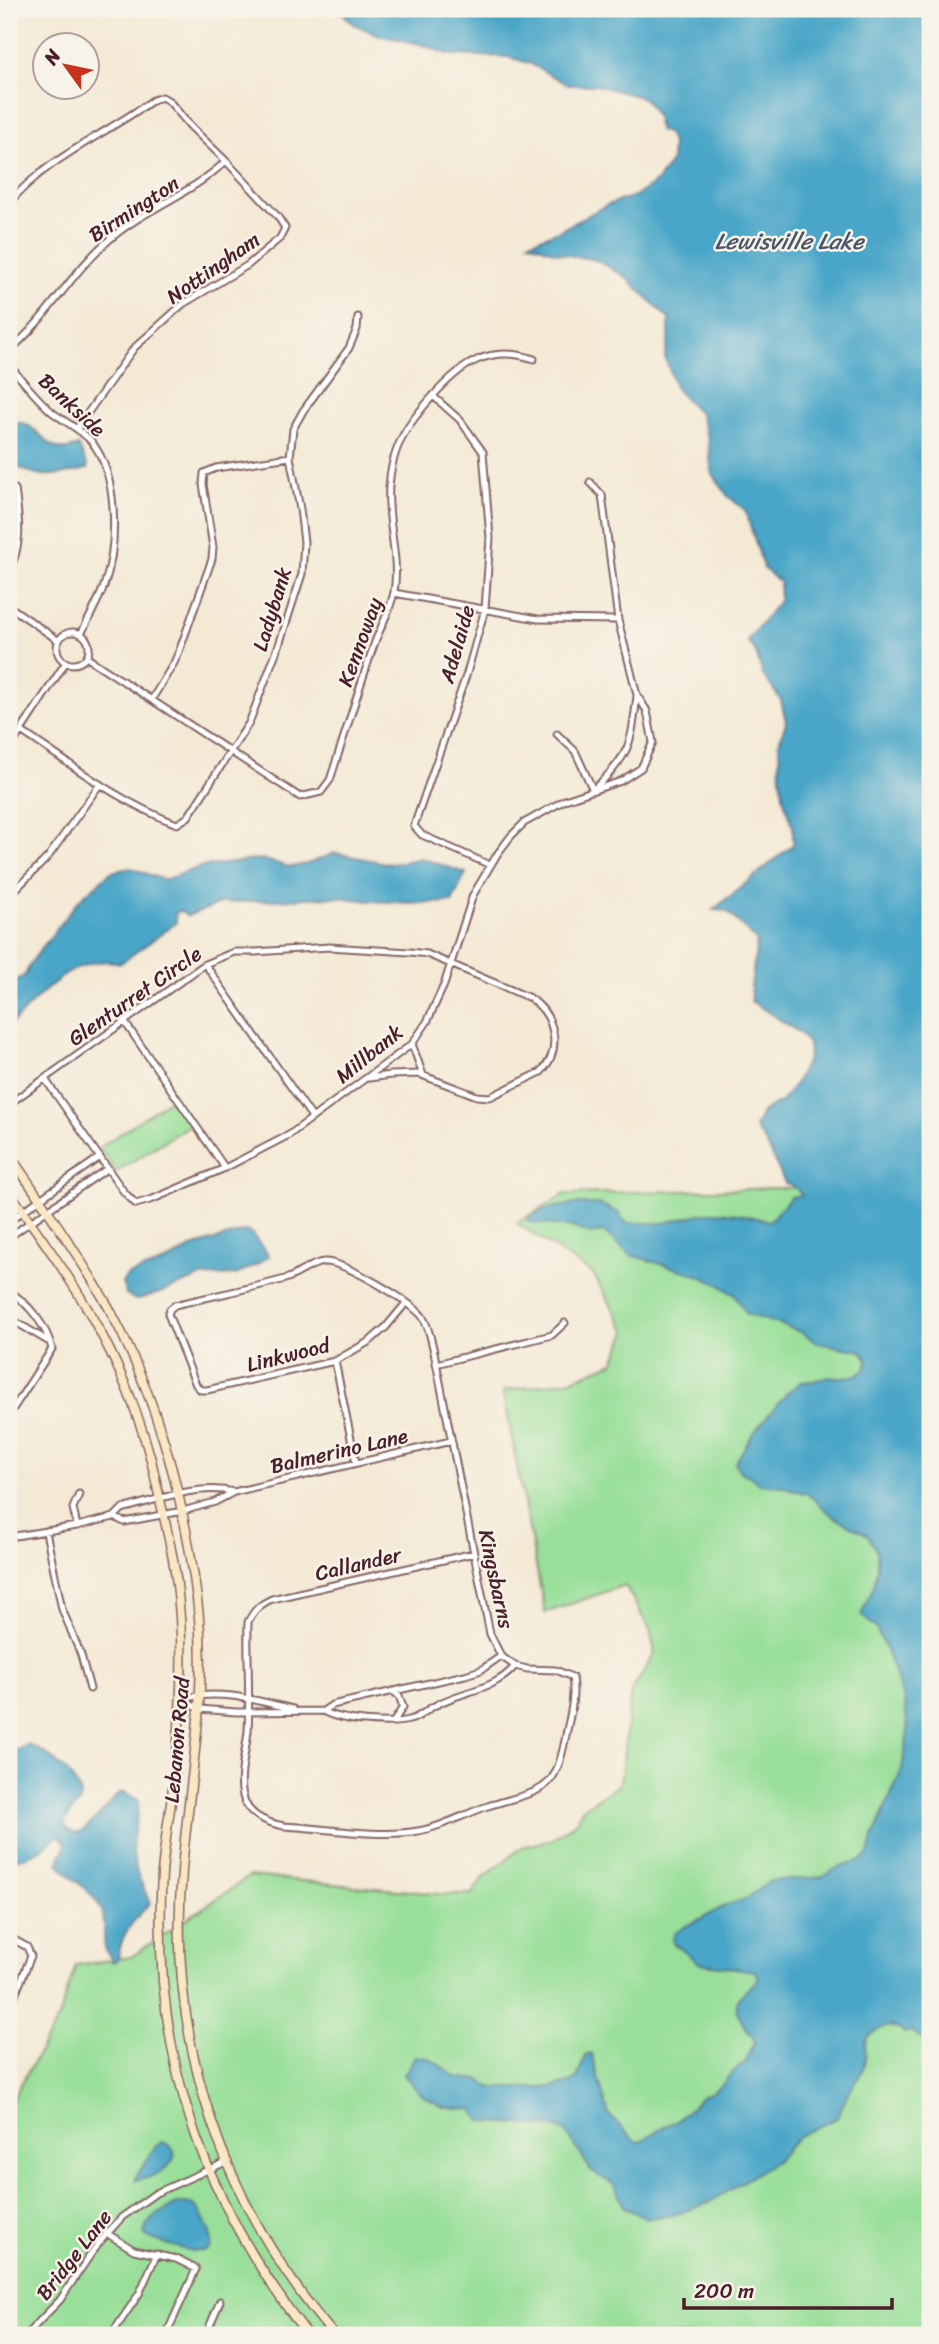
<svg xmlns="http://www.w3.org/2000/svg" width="939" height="2344" viewBox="0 0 939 2344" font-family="Sriracha,sans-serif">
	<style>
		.green { fill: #99df99; stroke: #727f62; stroke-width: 2 }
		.water { fill: #4aa6c8; stroke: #4a627a; stroke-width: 2 }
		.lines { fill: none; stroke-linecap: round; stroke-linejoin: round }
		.street-casing { stroke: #866666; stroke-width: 9 }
		.secondary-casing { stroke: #866666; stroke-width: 11 }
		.street { stroke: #fff; stroke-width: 5 }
		.secondary { stroke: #f9e7c3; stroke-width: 8 }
		.labels { text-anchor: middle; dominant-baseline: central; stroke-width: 5; stroke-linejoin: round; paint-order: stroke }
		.street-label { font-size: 21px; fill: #4a1f2b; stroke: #f7f3e8 }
		.water-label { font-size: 23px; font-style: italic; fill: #4a556a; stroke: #f7f3e8 }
	</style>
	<rect width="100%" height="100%" fill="#f7f3e8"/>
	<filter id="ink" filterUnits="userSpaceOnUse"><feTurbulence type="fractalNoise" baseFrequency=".0143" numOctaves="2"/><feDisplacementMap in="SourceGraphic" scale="14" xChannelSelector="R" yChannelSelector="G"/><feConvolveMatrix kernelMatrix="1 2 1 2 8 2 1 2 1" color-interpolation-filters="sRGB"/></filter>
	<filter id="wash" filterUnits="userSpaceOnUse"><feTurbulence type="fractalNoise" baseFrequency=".00686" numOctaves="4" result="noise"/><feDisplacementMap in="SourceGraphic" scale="28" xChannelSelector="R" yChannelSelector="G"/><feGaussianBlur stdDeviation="1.57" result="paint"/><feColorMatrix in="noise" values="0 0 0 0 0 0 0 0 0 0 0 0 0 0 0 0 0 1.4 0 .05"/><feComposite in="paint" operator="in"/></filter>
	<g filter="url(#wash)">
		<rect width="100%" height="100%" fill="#f4e9d5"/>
		<path class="green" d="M172,1098l19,26 -75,48 -17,-24z
			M891,1185l39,35v1115h-921v-230l49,-86 18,-54 55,-8 119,-81 189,18h33l11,-16 39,-31 29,-7 25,-18 6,-13 38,-25 11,-92 24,-39 -5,-23 -25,-45 -80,28 -42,-222 68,-11 43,-18 13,-30 -34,-58 -76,-51 48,-29z"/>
		<path class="water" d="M339,9h591v2034l-20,-12 -5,2c-14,-12 -24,-5 -37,3l-3,6 1,12 -3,16 -16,25 -10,23 -38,18 -23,25 -68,42 -34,12 -26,3 -24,-10 -9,-23 -23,-13 -26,-40 -11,-5 -74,-6 -9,-12 -29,-2 -23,-13 -16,-19 11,-19 14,2 27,19 24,3 13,8h52l25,-5 7,-5 8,-22 6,-2 18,61 26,26 4,1 30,-18 7,-2 26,-26 9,-3 13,-10 7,-10 14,-10 10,-21c-5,-13 -27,-30 -15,-45 5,-7 13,-11 19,-20l-4,-6 -56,-8 -26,-20 1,-9 10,-7 45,-23 17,-5 24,-18 53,-4 17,-11 22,-6 7,-6 4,-17 29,-68 6,-38 -4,-32 -19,-51 -9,-20 -15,-13 13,-29 3,-19v-15l-9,-17 -34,-18 -26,-23 -27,-8 -22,-2 -9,-8 -10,-4 -5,-9 19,-31 34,-40 13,-10 13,-1 15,-5 12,2 15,-3 9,-5 3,-10 -6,-9 -45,-8 -14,-10 -18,-7 -38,-12 -12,-19 -19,-12 -23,-10 -63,-18 -23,-21 -6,-2 -10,2 -19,-7 -44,-5 1,-4 16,-9 31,-5h23l20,9 3,6 6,4h36l36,-9 17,-2 21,2 32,7 21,-24 11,-2c-5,-6 -9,-11 -17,-12l-17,-36 -13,-19 8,-17 19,-10 14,-19 13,-25 -1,-13 -8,-11 -49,-32v-14l6,-46 -30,-30 -14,-1 80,-65v-18l-9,-27 -4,-23 -1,-34 7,-21 -5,-22 -18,-25 -8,-25 -8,-9 32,-40 1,-19 -16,-13 -19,-59 -17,-14 -16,-23 -4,-34 -8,-25 -24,-25 -11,-32 4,-20v-18l-44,-43 -29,-16 -38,-7 -29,-11 30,-11 48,-26 28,-9 21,-14 15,-20 1,-18 -4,-11 -9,-2 -3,-15 -12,-18 -48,-13h-28l-39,-22 -21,-6 -57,-2 -31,-11 -38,-8 -29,-12z
			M9,420c5,1 11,2 16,4 22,10 25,34 53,22l9,18 1,5c-34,7 -49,12 -79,-7z
			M335,853l56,11 30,-6 45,15 -14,29 -35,1 -48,-2 -31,-4 -30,1 -86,5 -35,13 -6,-5 -6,2 1,10 -55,40c-47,-11 -81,33 -112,63v-42l16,-9 7,-14 47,-61 32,-28 20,-4 33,12 36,-13 61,-8 29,8 17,-3z
			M245,1231l6,2 18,23 -11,8 -22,11 -36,2 -43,17 -22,6 -9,-6 -4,-11 6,-8 37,-13 30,-16z
			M28,1745c19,6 55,35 52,56l-15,20v5c1,2 8,7 10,7 10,2 36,-31 43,-39l6,-2 14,8c2,14 -4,25 -5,39 -3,23 8,43 17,64 -18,20 -29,29 -32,56l-5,3c-2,-5 -7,-10 -8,-15 -3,-13 2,-27 -4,-39 -11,-20 -30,-28 -43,-45l7,-15v-6l-6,-7c-21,17 -21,20 -50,25v-110h9z
			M162,2142c34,13 -10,39 -27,38v-2l21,-32z
			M180,2203c6,0 11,0 16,4 5,4 8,13 11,19 13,29 -3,28 -27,22 -12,-4 -25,-6 -36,-13 1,-17 22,-26 36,-32z"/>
	</g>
	<g filter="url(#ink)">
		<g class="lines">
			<g class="street-casing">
				<path id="street" d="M9,203c38,-45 97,-69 144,-103l9,-3 7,4 21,25 36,35 52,56 7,11 -5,10 -32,27 -65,39 -49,44 -57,80
					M9,351c39,-33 61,-78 101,-112 36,-31 80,-44 116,-78
					M9,365c14,16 27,33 43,47 13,10 28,17 39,29 28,34 27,105 13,145 -6,16 -15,32 -23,48
					M433,396l27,24 23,32 7,86 -5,71 -18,64 -53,153 8,9 68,30
					M9,572c14,-30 10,-51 6,-83
					M394,593l144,26 80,1
					M9,606l50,35
					M57 648a16 16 0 1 1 32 0a16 16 0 1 1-32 0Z
					M86,657l214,140 21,-5 9,-12c15,-46 29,-92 45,-138 6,-16 16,-33 19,-50 6,-35 -8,-71 -5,-106 3,-40 18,-61 43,-89 29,-33 57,-53 102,-38
					M152,699l22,-36 6,-14 32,-90 1,-12 -10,-63 1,-11 12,-5 74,-11
					M21,731c50,33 99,72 156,93l11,-7 61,-94 31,-81 22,-68 2,-32 -4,-33 -10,-52 3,-28 10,-18 46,-63 8,-19 1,-12
					M557,734l18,17 18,39
					M9,749l57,-87
					M595,788c36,-34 36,-44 42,-92
					M9,896l39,-39 52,-73
					M205,964l107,153
					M124,1021l101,147
					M412,1044l11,31
					M45,1079l79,113 12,12 17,-5 72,-31 64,-33 123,-91 15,-22 17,-37 29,-90 25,-42 13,-17 13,-13 41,-23 56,-19 20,-13 12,-26 -6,-31 -10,-16 -19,-75 -16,-125 -12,-13
					M9,1104l196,-140 29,-12h21l74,-5 81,5 17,2 103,44c25,17 33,51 11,74l-51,25 -13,-1 -58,-22 -28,1 -22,3
					M9,1221l91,-64
					M9,1237l99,-69
					M9,1291c19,12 38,35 43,58l-43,66
					M406,1303l-20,24 -16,14 -35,20 -128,29h-6l-5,-5 -28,-71 2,-5 5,-4c37,-9 74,-16 110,-26 14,-4 25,-16 39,-17 20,-1 86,39 98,54 7,10 9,24 12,36l56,282 11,22 14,10 12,3 29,1 16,7c3,19 -1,35 -5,53 -12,65 -21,58 -79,76 -24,8 -45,21 -70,25 -38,7 -95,-3 -134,-5 -17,-3 -37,-11 -41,-30 -5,-20 3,-44 5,-65 2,-36 -1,-73 0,-109 6,-12 12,-18 24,-23l202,-46
					M9,1318l39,23
					M335,1361l21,102
					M436,1364l116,-29 13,-12
					M114,1517l10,5 59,-11 32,-9 19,-10 217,-51
					M77,1526l-4,-18 6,-14
					M46,1532l16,77 19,46 9,34
					M9,1537l68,-11 37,-9 8,-8c35,-9 77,-26 112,-17
					M393,1691l6,5 4,11 -9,14
					M181,1699c42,-10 72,1 112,10
					M181,1700l19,9 36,3 87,-1c17,10 67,14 86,9 11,-2 19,-12 29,-16 27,-14 57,-14 77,-38
					M323,1711l9,-6 133,-30 16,-5 20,-14
					M9,1937l18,10 4,9 -22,54
					M106,2233l28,17 42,9 20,10 -30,66
					M26,2335l34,-35 37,-55 25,-28 34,-24 70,-31
					M111,2335l28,-41 18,-40
					M206,2335l14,-34"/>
			</g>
			<g class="secondary-casing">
				<path id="secondary" d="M9,1154c34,50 70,101 100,154 49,91 75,189 88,291 12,92 -8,181 -15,272 -15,172 41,334 152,464
					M9,1191c28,42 60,83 84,128 25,44 45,93 58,141 4,16 7,32 11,48 7,31 15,65 17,97 5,53 2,106 -3,159 -4,36 -11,73 -14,109 -11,178 37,322 146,462"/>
			</g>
			<use href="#street" class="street"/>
			<use href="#secondary" class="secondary"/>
		</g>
	</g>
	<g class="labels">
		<g class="street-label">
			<text transform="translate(134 209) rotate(-33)">Birmington</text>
			<text transform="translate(213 268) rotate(-35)">Nottingham</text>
			<text transform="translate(72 405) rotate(43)">Bankside</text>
			<text transform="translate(272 609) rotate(-73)">Ladybank</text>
			<text transform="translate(360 642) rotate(-70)">Kennoway</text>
			<text transform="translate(457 644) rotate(-74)">Adelaide</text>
			<text transform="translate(135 996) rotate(-35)">Glenturret Circle</text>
			<text transform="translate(369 1054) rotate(-39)">Millbank</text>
			<text transform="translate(288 1355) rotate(-14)">Linkwood</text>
			<text transform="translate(339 1451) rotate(-13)">Balmerino Lane</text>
			<text transform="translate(358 1564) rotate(-13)">Callander</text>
			<text transform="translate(496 1579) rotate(78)">Kingsbarns</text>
			<text transform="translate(177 1740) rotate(-85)">Lebanon Road</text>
			<text transform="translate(74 2255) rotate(-52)">Bridge Lane</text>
		</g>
		<g class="water-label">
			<text x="789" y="241">Lewisville Lake</text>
		</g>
	</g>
	<rect width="939" height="2344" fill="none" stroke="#f7f3e8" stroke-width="35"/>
	<g transform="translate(66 66) rotate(303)"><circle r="33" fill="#f7f3e8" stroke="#b29e9c" stroke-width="2"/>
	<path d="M0-5L12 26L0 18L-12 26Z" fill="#c8321e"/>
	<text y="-10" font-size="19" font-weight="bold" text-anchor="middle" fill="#4a1f2b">N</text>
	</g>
	<path d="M684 2298v10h208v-10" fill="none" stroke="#4a1f2b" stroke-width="3.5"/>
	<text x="694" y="2298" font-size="21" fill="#4a1f2b" stroke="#f7f3e8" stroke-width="5" paint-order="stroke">200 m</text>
</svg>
